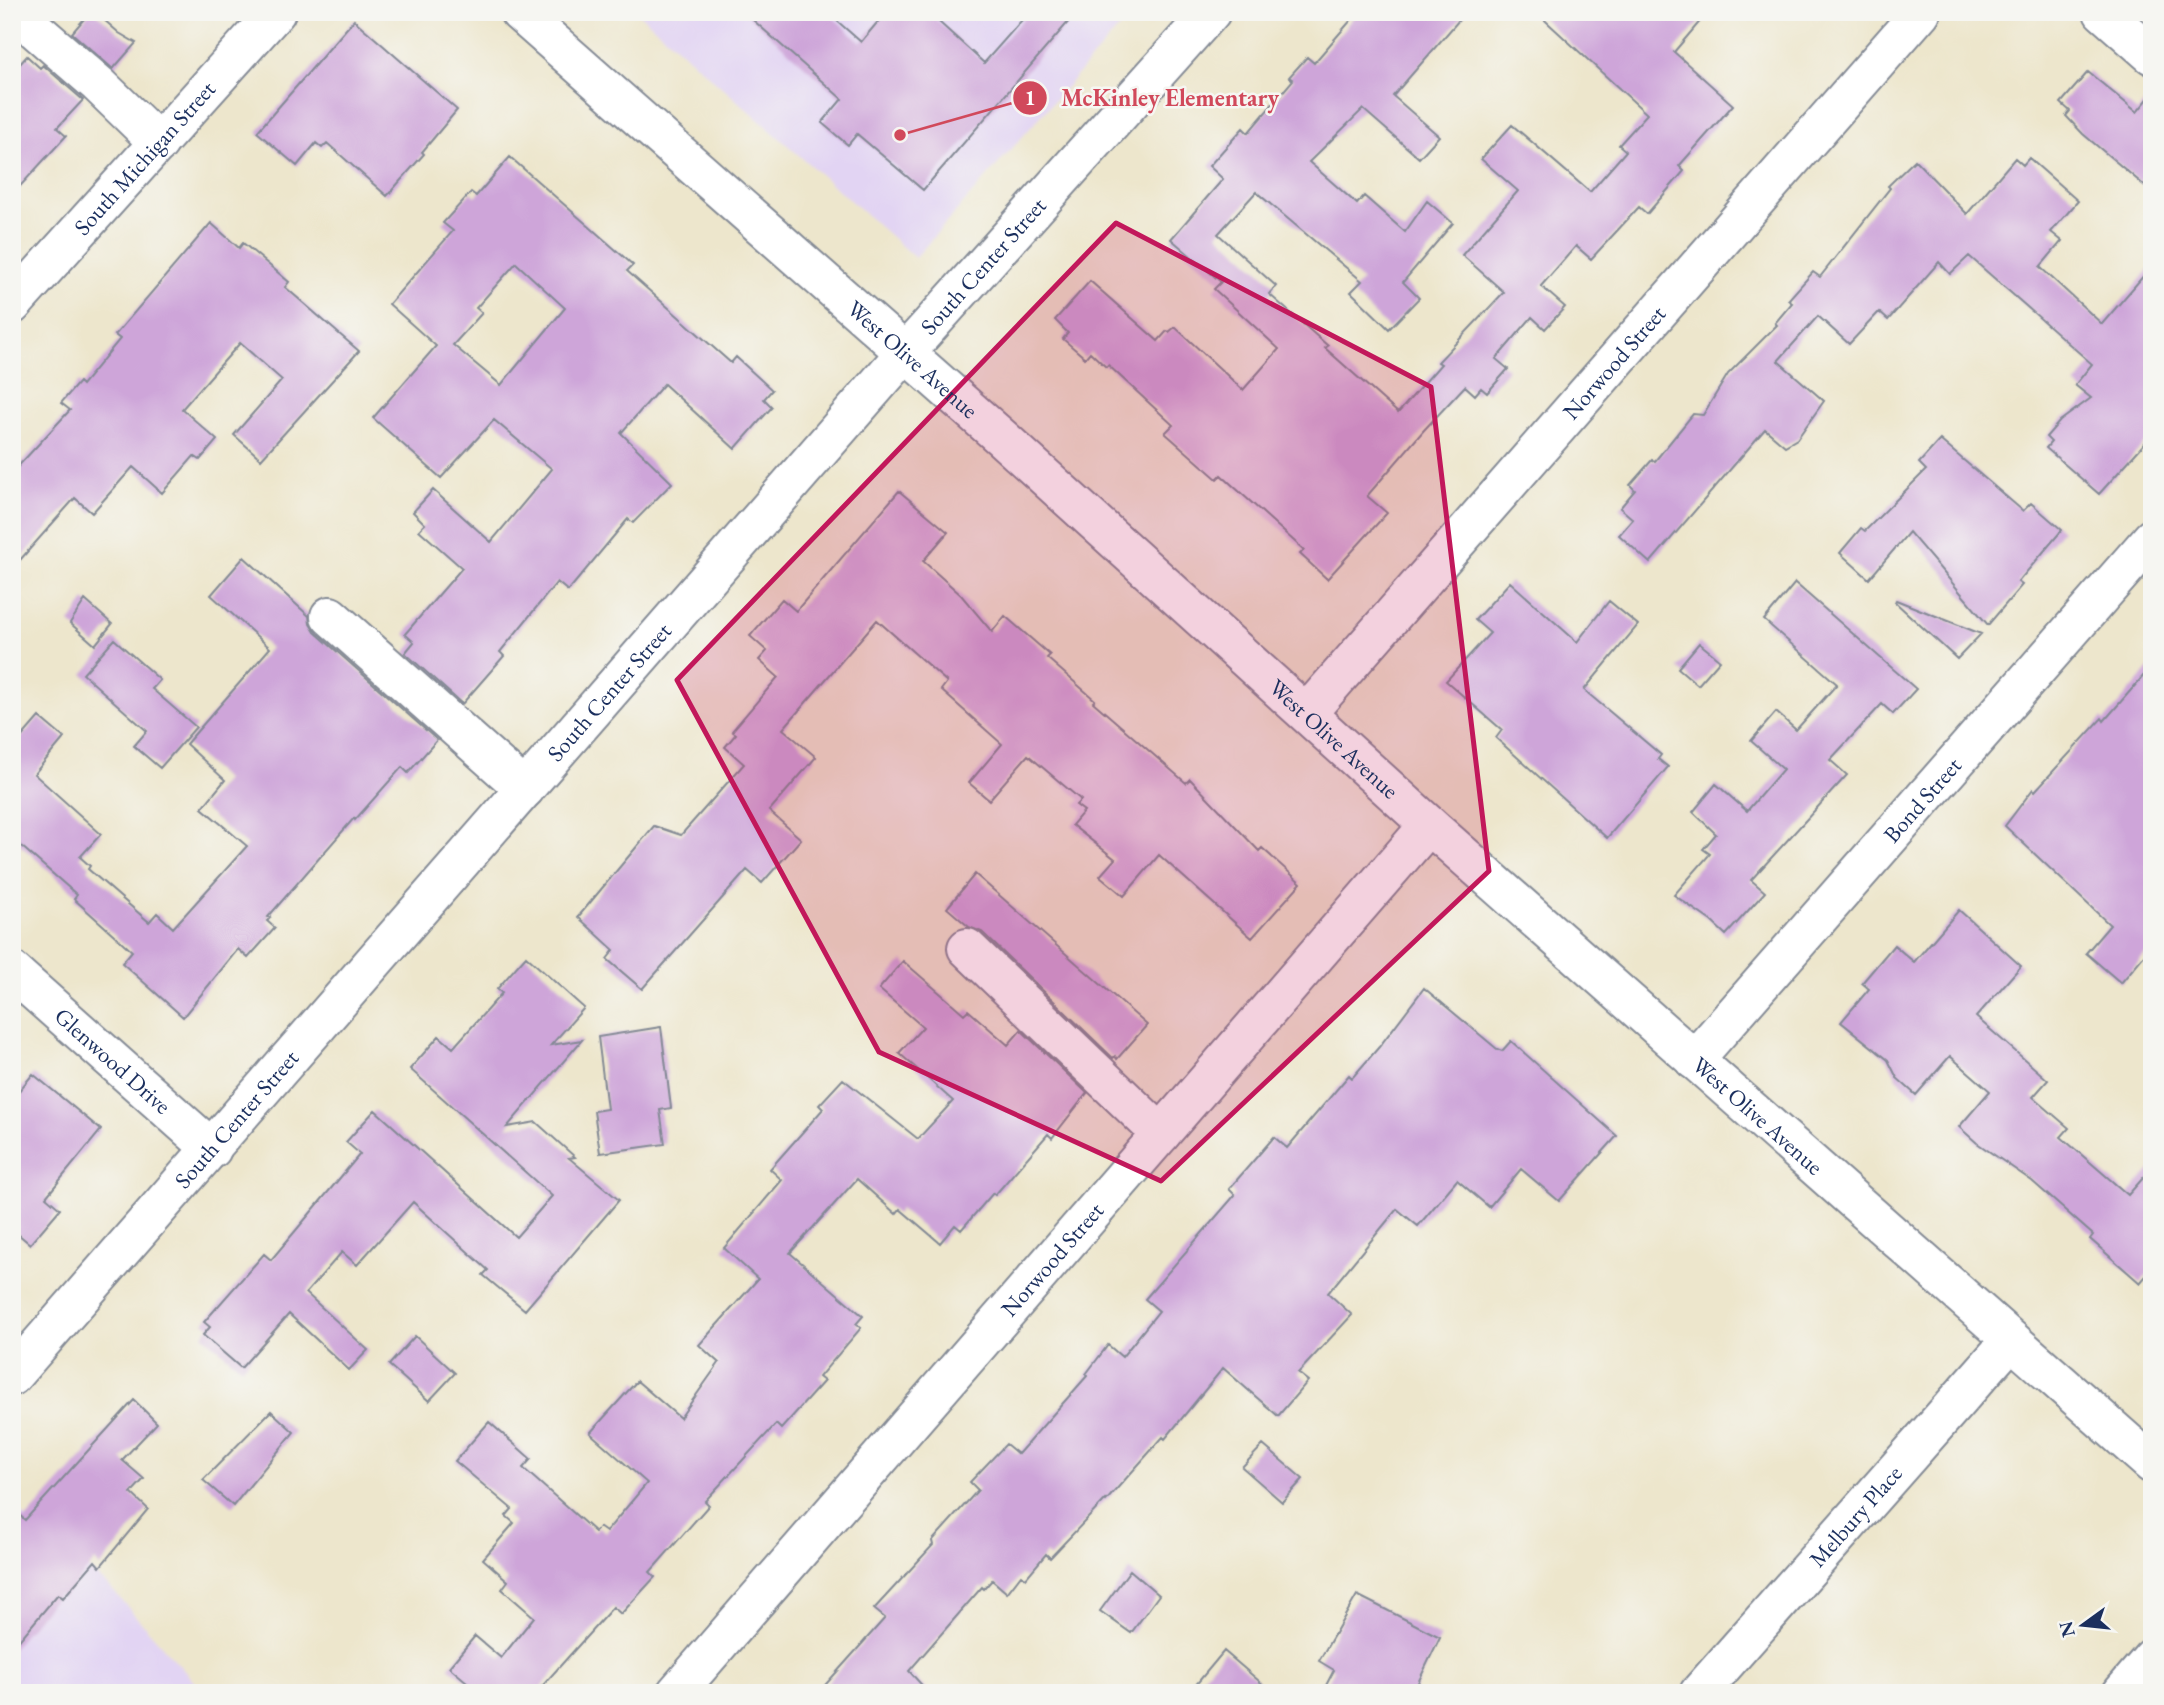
<svg xmlns="http://www.w3.org/2000/svg" width="2164" height="1705" viewBox="0 0 2164 1705" font-family="'EB Garamond',serif">
	<style>
		.built { fill: #e2d4f3 }
		.building { fill: #cea5d9; fill-rule: evenodd }
		.lines { fill: none; stroke-linecap: round; stroke-linejoin: round }
		.minor-casing { stroke: #848a95; stroke-width: 42 }
		.minor { stroke: #fff; stroke-width: 38 }
		.marked { fill: #c2185b; fill-opacity: 0.2; stroke: #c2185b; stroke-width: 5; stroke-linejoin: round }
		.labels { text-anchor: middle; dominant-baseline: central; stroke-width: 5; stroke-linejoin: round; paint-order: stroke }
		.street-label { font-size: 23px; fill: #1b2f5e; stroke: #f6f6f2 }
		.leader { fill: none; stroke: #d1495b; stroke-width: 2.5 }
		.callout-dot { fill: #d1495b; stroke: #f6f6f2; stroke-width: 2.5 }
		.mark-label { font-size: 21px; text-anchor: middle; font-weight: bold; fill: #fff }
		.callout-label { font-size: 24px; text-anchor: middle; font-weight: bold; fill: #d1495b; stroke: #f6f6f2; stroke-width: 5; stroke-linejoin: round; paint-order: stroke }
	</style>
	<rect width="100%" height="100%" fill="#f6f6f2"/>
	<filter id="ink" filterUnits="userSpaceOnUse"><feTurbulence type="fractalNoise" baseFrequency=".0143" numOctaves="2"/><feDisplacementMap in="SourceGraphic" scale="14" xChannelSelector="R" yChannelSelector="G"/><feConvolveMatrix kernelMatrix="1 2 1 2 8 2 1 2 1" color-interpolation-filters="sRGB"/></filter>
	<filter id="wash" filterUnits="userSpaceOnUse"><feTurbulence type="fractalNoise" baseFrequency=".00686" numOctaves="4" result="noise"/><feDisplacementMap in="SourceGraphic" scale="28" xChannelSelector="R" yChannelSelector="G"/><feGaussianBlur stdDeviation="1.57" result="paint"/><feColorMatrix in="noise" values="0 0 0 0 0 0 0 0 0 0 0 0 0 0 0 0 0 1.4 0 .05"/><feComposite in="paint" operator="in"/></filter>
	<g filter="url(#wash)">
		<rect width="100%" height="100%" fill="#ede6cc"/>
		<path class="built" d="M637,12h496l-218,246z
			M12,1506l96,79 96,108h-192z"/>
		<g id="blocks">
			<path class="building" d="M90,12h5l24,21 17,10 -23,26 -41,-36z
				M744,12h83l34,30 25,-30h42l56,51 45,-51h48l-154,178 -66,-56 -9,11 -26,-22 20,-24z
				M1358,12h108l-73,84 46,40 -20,22 -56,-49 -54,53 48,42 7,-8 41,36 22,-31 26,22 -50,59 16,16 -30,31 -38,-37 11,-11 -106,-89 -38,42 58,52 -7,8 59,52 -3,2 73,65 43,-49 -3,-2 66,-70 -42,-37 56,-64 -37,-32 31,-34 78,67 36,-41 -7,-6 28,-31 -111,-102h172l-34,40 59,53 -54,61 5,5 -37,43 -8,-7 -48,52 -15,-13 -35,40 24,21 -20,22 -13,-12 -36,42 12,10 -21,24 -6,-5 -6,7 -10,-9 -41,44 -57,66 20,17 -60,66 -27,-25 4,-4 -83,-75 -4,4 -52,-46 8,-8 -65,-60 -2,2 -16,-15 -5,6 -22,-19 5,-6 -13,-13 35,-39 68,60 9,-10 2,1 6,-5 68,63 36,-41 -65,-60 7,-7 -50,-43 52,-60 -14,-13 34,-38 5,5 45,-53 -4,-3 18,-20 7,6z
				M354,20l103,90 -35,42 2,2 -37,42 -60,-53 -5,5 -6,-5 -19,23 -40,-34z
				M27,56l13,12 3,-3 40,35 -26,28 9,8 -54,59v-122z
				M2088,72l49,40 15,-18v98l-69,-58 -17,-18 4,-5 -9,-8z
				M510,157l123,108 -6,6 104,92 5,-6 36,33 -8,9 8,8 -37,42 -71,-65 -43,49 51,50 -39,40 -5,-4 -60,72 -11,-9 -57,70 4,4 -42,48 -57,-51 9,-11 -9,-8 57,-66 -43,-38 6,-6 -12,-12 20,-22 58,52 61,-73 -58,-49 -53,58 -68,-60 63,-72 -47,-42 64,-73 -10,-8 28,-31 5,4zM516,263l49,45 -64,77 -48,-40 29,-32 -6,-5z
				M2015,158l8,7 6,-7 49,43 -27,31 11,9 -22,26 62,57 50,-58v169l-53,59 -53,-46 5,-6 -5,-5 14,-16 31,-23 -16,-13 17,-21 -123,-108 -19,18 -11,-12 -51,58 -9,-8 -30,32 -31,-28 -40,45 46,40 -27,38 -12,7 -20,-17 -115,134 -31,-28 14,-16 -13,-11 15,-18 -5,-5 22,-25 3,1 38,-47 10,1 25,-41 49,-49 -2,-2 17,-20 -4,-3 25,-28 7,5 70,-89 -2,-2 27,-26 52,54z
				M211,223l28,25 4,-5 46,39 -4,5 74,64 -98,108 -27,-24 48,-55 -42,-37 -58,66 35,31 -17,20 -6,-4 -32,37 -29,-26 -41,46 -17,-15 -63,71v-96l58,-63 -9,-7 18,-21 3,3 38,-46 -5,-4z
				M1940,440l83,71 8,-8 31,27 -44,52 4,3 -34,40 -79,-93 -40,47 -29,-26 21,-25 4,3 61,-61 -7,-7z
				M899,491l49,41 -25,29 38,34 31,37 13,-16 45,39 -3,3 48,42 -2,2 93,81 4,-4 69,72 3,-3 39,35 -49,55 -93,-83 -35,41 -24,-20 15,-17 -43,-34 12,-14 -8,-6 5,-5 -53,-45 -39,45 -20,-17 33,-39 -61,-54 6,-8 -70,-62 -94,109 33,28 -47,54 32,28 -39,44 -15,-13 -105,119 -35,-30 7,-9 -36,-33 76,-91 27,9 63,-71 -19,-17 11,-13 -4,-3 46,-54 -19,-17 8,-9 -17,-15 32,-37 14,12z
				M244,557l65,59 1,8 5,8 122,108 -29,33 -6,-6 -47,53 -1,-2 -86,99 2,1 -3,3 8,7 -27,30 -10,-9 -55,68 -61,-54 10,-12 -58,-52 3,-4 -65,-57v-90l27,-31 25,21 -30,36 67,60 -21,23 10,9 -2,3 61,53 8,-9 16,15 74,-82 -45,-38 23,-28 -39,-36 84,-96 -59,-53z
				M1510,582l67,60 32,-41 29,24 -54,65 77,65 -3,4 10,8 -61,71 -111,-100 6,-8 -56,-49 44,-48 -15,-13z
				M1795,583l121,106 -23,25 -11,-10 -52,56 17,15 -96,105 14,12 -39,43 -15,-14 -37,-26 36,-41 -7,-5 13,-15 -23,-22 23,-28 31,27 36,-42 -32,-28 25,-29 20,18 41,-46 -73,-64z
				M85,600l27,24 -17,21 -25,-22z
				M1896,600l85,34 -24,25 -62,-57z
				M114,639l46,41 -8,9 44,38 -36,41 -26,-22 13,-15 -64,-57z
				M1699,643l21,17 -22,25 -20,-17z
				M2152,666v280l-31,37 -35,-30 24,-28 -105,-99 28,-37 2,2 67,-73 2,3z
				M975,874l172,151 -30,34 -2,-3 -2,2 -131,-126 -13,-5 -22,-19z
				M1959,910l62,56 -45,51 72,63 -15,17 36,31 -8,9 67,58 24,-27v101l-12,14 -50,-44 3,-4 -61,-54 -55,-38 -18,-16 31,-36 -40,-35 -34,39 -19,-17 -9,-18 -47,-38 28,-33 -7,-6 32,-38 20,17z
				M526,956l58,52 -33,37 31,-5 -75,87 29,-5 39,35 -6,1 50,42 -94,110 -42,-35 5,-5 -75,-68 -56,63 -15,-13 -36,41 62,57 -19,20 -60,-56 -48,54 -38,-33 7,-8 -6,-5 60,-68 7,6 89,-106 -14,-12 29,-32 141,127 36,-41 -142,-127 29,-33 14,12 49,-55 -5,-4z
				M903,961l61,53 4,-4 40,35 13,-15 66,63 -35,45 -4,-4 -53,61 -2,-2 -32,37 -6,-5 -15,18 -40,-34 -4,5 -39,-35 -67,74 73,63 -7,8 5,4 -42,49 5,4 -43,48 -5,-5 -71,77 4,4 -59,67 5,5 -34,37 -8,-7 -77,86h-56l-31,-26 26,-31 26,22 33,-41 -32,-28 6,-8 -25,-22 31,-36 -8,-7 6,-7 -57,-48 34,-39 42,37 -8,9 72,64 4,-5 7,5 41,-49 -57,-50 47,-52 43,37 39,-55 -20,-18 59,-66 -34,-31 58,-68 -12,-11 53,-60 -4,-4 24,-26 75,60 35,-38 -54,-48 24,-26 -44,-38z
				M1424,988l73,61 5,2 9,-10 106,95 -58,65 -38,-32 -32,38 -32,-27 -39,46 -21,-17 -69,84 24,22 -54,58 10,8 -30,35 -55,-48 -58,71 -2,-2 -57,64 -1,-1 -55,58 -4,-4 -20,24 -5,-3 -14,18 -15,-13 -8,9 -2,-2 -73,84 20,22h-111l67,-75 -11,-9 59,-64 -1,-4 46,-51 -8,-8 36,-38 12,10 69,-78 -1,-2 22,-29 14,12 37,-46 -14,-12 90,-104 -6,-6 45,-52 13,11 62,-73 3,3 27,-31z
				M661,1027l10,81 -11,2 5,34 -65,9 -6,-42 13,-2 -9,-72z
				M33,1074l68,56 -55,67 14,12 -30,35 -18,-15v-130z
				M415,1336l40,37 -26,28 -40,-36z
				M134,1400l23,23 -35,37 22,19 -13,14 17,16 -48,58 -5,-6 -32,37 -5,-4 -46,55v-140l13,11z
				M271,1411l23,21 -61,74 -30,-26z
				M1263,1445l40,34 -21,23 -40,-35z
				M1130,1570l29,25 -28,38 -31,-22z
				M1357,1595l83,42 -27,56h-91l12,-23 -15,-9z
				M1224,1651l49,42h-84z"/>
		</g>
	</g>
	<g filter="url(#ink)">
		<use href="#blocks" fill-opacity="0" stroke="#848a95" stroke-width="2"/>
		<g class="lines">
			<g class="minor-casing">
				<g id="minor">
					<path d="M15,12l83,72 61,59"/>
					<path id="s1" d="M519,12l483,426 427,387 723,639"/>
					<path d="M2103,12l49,43"/>
					<path id="s2" d="M12,305l264,-293"/>
					<path d="M330,616l195,173"/>
					<path id="s3" d="M1307,713l614,-701"/>
					<path d="M967,948l194,186"/>
					<path id="s4" d="M12,971l200,178"/>
					<path id="s5" d="M1694,1060l458,-522"/>
					<path id="s6" d="M12,1376l893,-1023 306,-341"/>
					<path id="s7" d="M676,1693l753,-868"/>
					<path id="s8" d="M1699,1693l312,-353"/>
					<path d="M2122,1693l30,-35"/>
				</g>
			</g>
			<use href="#minor" class="minor"/>
		</g>
	</g>
	<path class="marked" d="M1116,223l315,164 58,484 -328,310 -282,-129 -202,-372z"/>
	<g class="labels">
		<g class="street-label">
			<text stroke="none"><textPath href="#s2" startOffset="198">South Michigan Street</textPath></text>
			<text stroke="none"><textPath href="#s6" startOffset="1475">South Center Street</textPath></text>
			<text stroke="none"><textPath href="#s1" startOffset="525">West Olive Avenue</textPath></text>
			<text stroke="none"><textPath href="#s3" startOffset="466">Norwood Street</textPath></text>
			<text stroke="none"><textPath href="#s6" startOffset="908">South Center Street</textPath></text>
			<text stroke="none"><textPath href="#s1" startOffset="1092">West Olive Avenue</textPath></text>
			<text stroke="none"><textPath href="#s5" startOffset="346">Bond Street</textPath></text>
			<text stroke="none"><textPath href="#s4" startOffset="135">Glenwood Drive</textPath></text>
			<text stroke="none"><textPath href="#s1" startOffset="1659">West Olive Avenue</textPath></text>
			<text stroke="none"><textPath href="#s6" startOffset="341">South Center Street</textPath></text>
			<text stroke="none"><textPath href="#s7" startOffset="574">Norwood Street</textPath></text>
			<text stroke="none"><textPath href="#s8" startOffset="236">Melbury Place</textPath></text>
		</g>
	</g>
	<path class="leader" d="M900 135L1030 98"/>
	<g class="callout-dot">
		<circle cx="900" cy="135" r="7"/>
		<circle cx="1030" cy="98" r="18"/>
	</g>
	<g class="mark-label">
		<text x="1030" y="105">1</text>
	</g>
	<g class="callout-label">
		<text x="1170" y="106">McKinley Elementary</text>
	</g>
	<rect width="2164" height="1705" fill="none" stroke="#f6f6f2" stroke-width="42"/>
	<g transform="translate(2083 1625) rotate(255)" stroke="#f6f6f2" stroke-width="5" paint-order="stroke">
	<path d="M0-5L12 26L0 18L-12 26Z" fill="#1b2f5e"/>
	<text y="-10" font-size="19" font-weight="bold" text-anchor="middle" fill="#1b2f5e">N</text>
	</g>
</svg>
